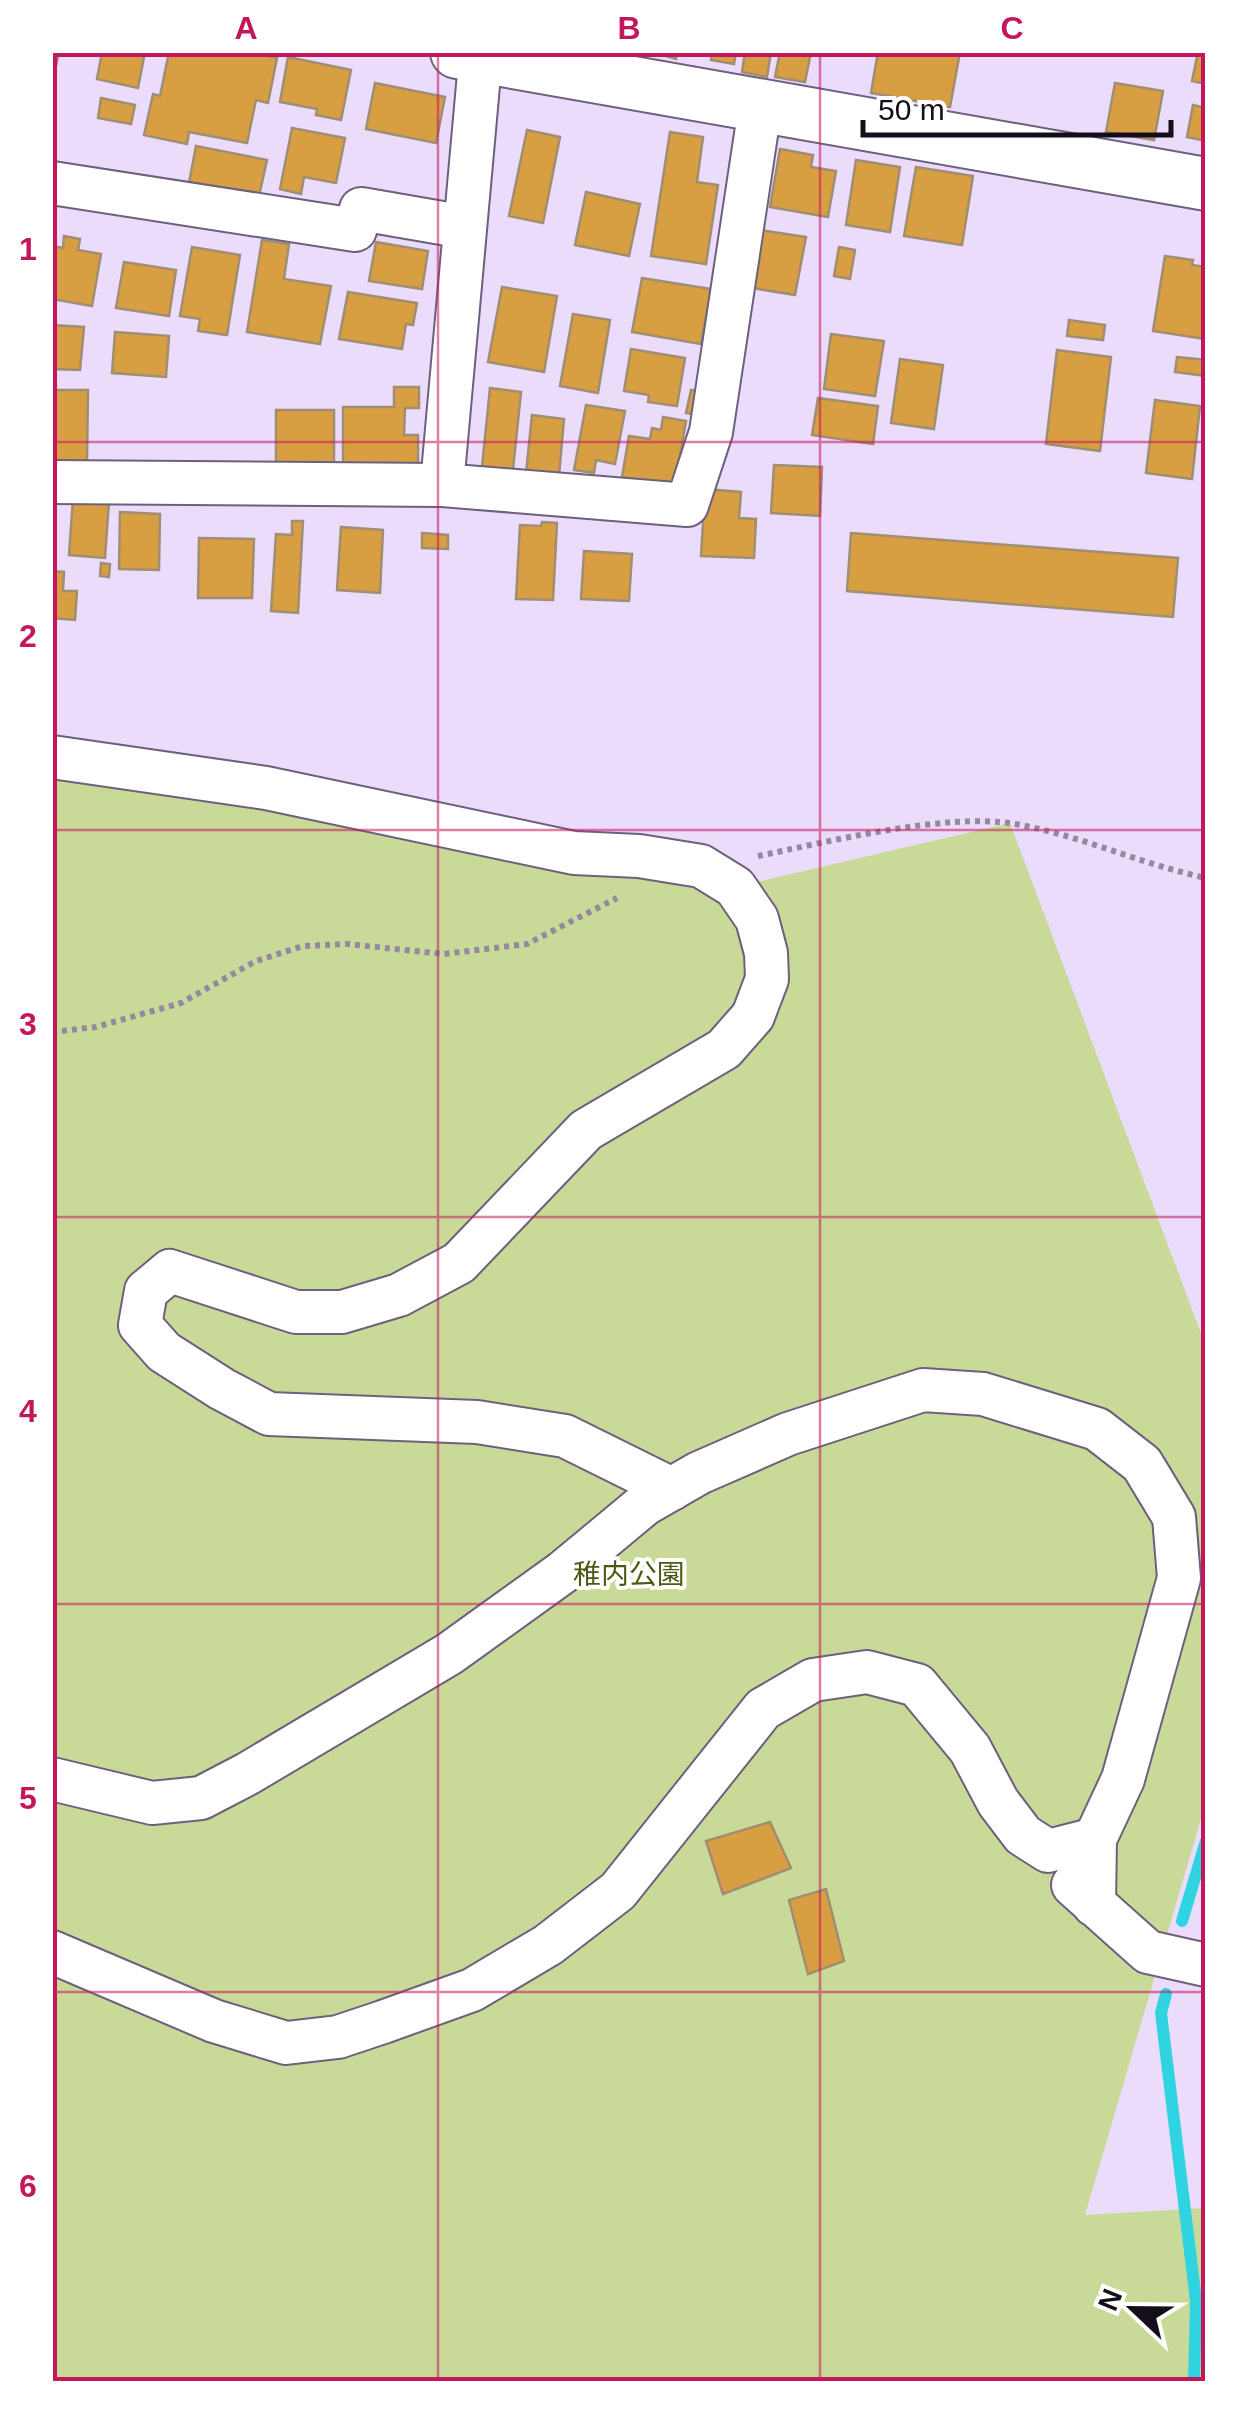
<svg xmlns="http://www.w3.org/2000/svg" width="1258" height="2434" viewBox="0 0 1258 2434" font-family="Arial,'Noto Sans JP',sans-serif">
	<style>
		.green { fill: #c9da98 }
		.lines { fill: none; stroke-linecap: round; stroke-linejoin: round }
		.stream { stroke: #30d4e1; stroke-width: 12 }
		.building { fill: #d89f42; stroke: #a18d72; stroke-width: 2.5 }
		.minor-casing { stroke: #6d607c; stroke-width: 46 }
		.tertiary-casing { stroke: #6d607c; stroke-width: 56 }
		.path { stroke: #9489a0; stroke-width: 6; stroke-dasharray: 5 5; stroke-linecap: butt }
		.minor { stroke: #fff; stroke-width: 42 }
		.tertiary { stroke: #fff; stroke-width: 52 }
		.grid { fill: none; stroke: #c2185b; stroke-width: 2.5; stroke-opacity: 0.55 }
		.labels { text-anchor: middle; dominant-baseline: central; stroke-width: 8; stroke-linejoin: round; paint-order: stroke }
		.park-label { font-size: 28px; fill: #4c5912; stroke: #fff }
		.neatline { fill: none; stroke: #c2185b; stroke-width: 4 }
		.grid-label { font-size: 32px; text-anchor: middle; font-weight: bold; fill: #c2185b }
	</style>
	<rect width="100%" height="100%" fill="#ebdcfc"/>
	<path class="green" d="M52,775l683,112 275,-64 195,521v461l-120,410 120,-7v173h-1152z"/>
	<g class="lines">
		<path class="stream" d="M1182,1921l24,-80
			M1166,1994l-5,19 35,288 -2,81"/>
	</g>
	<path class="building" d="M52,52h7l-7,32z
		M102,52h43l-7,36 -41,-9z
		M169,52h80l28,6 -9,45 -12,-3 -9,43 -58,-11 -2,12 -43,-9 9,-41 7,2z
		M652,52h25l-1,7z
		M712,52h24l-2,12 -23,-4z
		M745,52h26l-4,25 -25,-5z
		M780,52h31l-6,30 -30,-5z
		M878,52h82l-10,55 -79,-14z
		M1198,52h8v32l-14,-3z
		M288,57l63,13 -10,50 -25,-5 1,-6 -37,-7z
		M375,83l70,14 -9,46 -70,-14z
		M1115,83l48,8 -9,49 -48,-8z
		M101,98l34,7 -4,19 -33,-6z
		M1193,105l13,3v33l-19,-4z
		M292,128l53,10 -9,45 -32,-6 -3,17 -21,-5z
		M527,130l33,7 -17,86 -34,-7z
		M670,132l33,5 -6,45 21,3 -12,79 -55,-8z
		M196,146l71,14 -8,36 -70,-13z
		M780,149l33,6 -2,12 25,4 -8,46 -58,-10z
		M856,160l44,7 -10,65 -44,-7z
		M916,167l57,9 -11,69 -58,-9z
		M586,192l54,12 -11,52 -54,-11z
		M761,230l45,7 -11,58 -43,-7z
		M64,236l16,3 -2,11 23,4 -9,52 -40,-7v-53l11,2z
		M262,240l27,4 -5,35 47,7 -11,58 -73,-12z
		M376,242l52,9 -6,38 -53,-8z
		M192,247l48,8 -13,80 -29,-4 2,-12 -20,-3z
		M839,247l16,3 -5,29 -16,-3z
		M1165,256l28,4 -1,5 14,2 -1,72 -52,-8z
		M124,262l52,8 -7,46 -53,-8z
		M642,278l69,11 -10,55 -69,-12z
		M502,287l55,9 -13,76 -56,-10z
		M348,292l69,11 -4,22 -7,-1 -4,25 -63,-10z
		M573,314l37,6 -12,73 -38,-7z
		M1069,320l36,5 -2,15 -36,-4z
		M52,325l32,2 -4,43 -28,-1z
		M115,332l54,4 -3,41 -54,-4z
		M831,334l53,7 -9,55 -51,-7z
		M631,349l54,9 -8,48 -29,-4 1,-7 -25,-4z
		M1057,350l54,7 -11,94 -54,-7z
		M1177,357l29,3v16l-31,-4z
		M900,359l43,6 -9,64 -43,-6z
		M394,387h25v21h-14l-1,27h14v35h-75v-63h51z
		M490,388l31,4 -8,78 -31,-3z
		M52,390h36l-1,74 -35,-1z
		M691,390l10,1 -4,24 -11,-2z
		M818,398l60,8 -5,38 -61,-9z
		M1155,400l45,6 -8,73 -46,-6z
		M586,405l39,6 -10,53 -19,-4 -2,13 -20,-3z
		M276,410h58v58h-58z
		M532,415l32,4 -5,57 -33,-3z
		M663,417l23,4 -11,65 -53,-9 7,-41 21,3 2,-11 9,2z
		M774,465l48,2 -2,49 -49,-3z
		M705,489l36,3 -2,26 17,1 -2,39 -53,-2z
		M73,498l36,3 -4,57 -36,-3z
		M120,512l40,2 -1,56 -40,-1z
		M292,521h11l-5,92 -27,-2 5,-77 16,1z
		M542,522l15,1 -4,77 -37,-1 4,-74 21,1z
		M341,527l42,3 -3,63 -43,-3z
		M422,533l26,2v14l-26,-1z
		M851,533l327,25 -5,59 -326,-26z
		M199,538l55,1 -2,59h-54z
		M584,551l48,3 -3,47 -48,-2z
		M101,563l9,1 -1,13 -9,-1z
		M52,571l12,1 -1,19h14l-2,29 -23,-2z
		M770,1822l21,46 -68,26 -17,-53z
		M826,1889l18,72 -36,13 -19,-74z"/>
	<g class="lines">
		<g class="minor-casing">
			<path id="minor" d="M52,183l303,47 6,-21 104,18
				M52,482l390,3 245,20 24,-73 49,-324
				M442,485l39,-433
				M52,757l214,31 308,65 65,3 62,10 34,21 22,32 9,34 1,26 -14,37 -29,33 -138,81 -127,133 -60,32 -57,17h-46l-126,-41 -24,20 -6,34 24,27 58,37 47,25 208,8 88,14 107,53
				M52,1779l100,24 49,-5 46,-24 202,-120 114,-82 82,-68 54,-31 89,-39 135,-44 60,4 114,35 45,35 32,53 5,61 -56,201 -28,60 -1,66
				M1073,1885l75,67 58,13
				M52,1952l162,69 72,22 52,-6 45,-15 89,-32 76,-45 70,-54 145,-182 50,-29 54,-8 50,13 53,64 28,53 25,33 25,16 47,-12"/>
		</g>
		<g class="tertiary-casing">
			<path id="tertiary" d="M457,52l749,132"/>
		</g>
		<path class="path" d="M758,856c70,-14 188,-44 257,-32 65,11 125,40 191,54
			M52,1032l44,-5 85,-24 75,-42 47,-15 44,-2 97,10 83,-10 90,-46"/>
		<use href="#minor" class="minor"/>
		<use href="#tertiary" class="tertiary"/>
	</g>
	<path class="grid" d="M438,52v2330M820,52v2330M52,442h1154M52,830h1154M52,1217h1154M52,1604h1154M52,1992h1154"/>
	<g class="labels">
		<g class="park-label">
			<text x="629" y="1574">稚内公園</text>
		</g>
	</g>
	<rect width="1258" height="2434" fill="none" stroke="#ffffff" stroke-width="110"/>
	<g transform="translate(1133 2309) rotate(292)" stroke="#ffffff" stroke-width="8" paint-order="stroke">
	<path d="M0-8L18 38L0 25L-18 38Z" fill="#130e19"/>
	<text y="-15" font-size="28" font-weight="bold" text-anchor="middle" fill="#130e19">N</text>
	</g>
	<path d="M863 120v15h308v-15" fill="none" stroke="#130e19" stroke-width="5"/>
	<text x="878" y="120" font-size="30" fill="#130e19" stroke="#ffffff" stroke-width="8" paint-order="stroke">50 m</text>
	<rect x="55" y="55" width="1148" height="2324" class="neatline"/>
	<g class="grid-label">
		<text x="246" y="39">A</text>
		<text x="629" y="39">B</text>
		<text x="1012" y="39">C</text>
		<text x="28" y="260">1</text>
		<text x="28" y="647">2</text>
		<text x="28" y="1035">3</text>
		<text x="28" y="1422">4</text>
		<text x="28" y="1809">5</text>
		<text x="28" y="2197">6</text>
	</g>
</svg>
